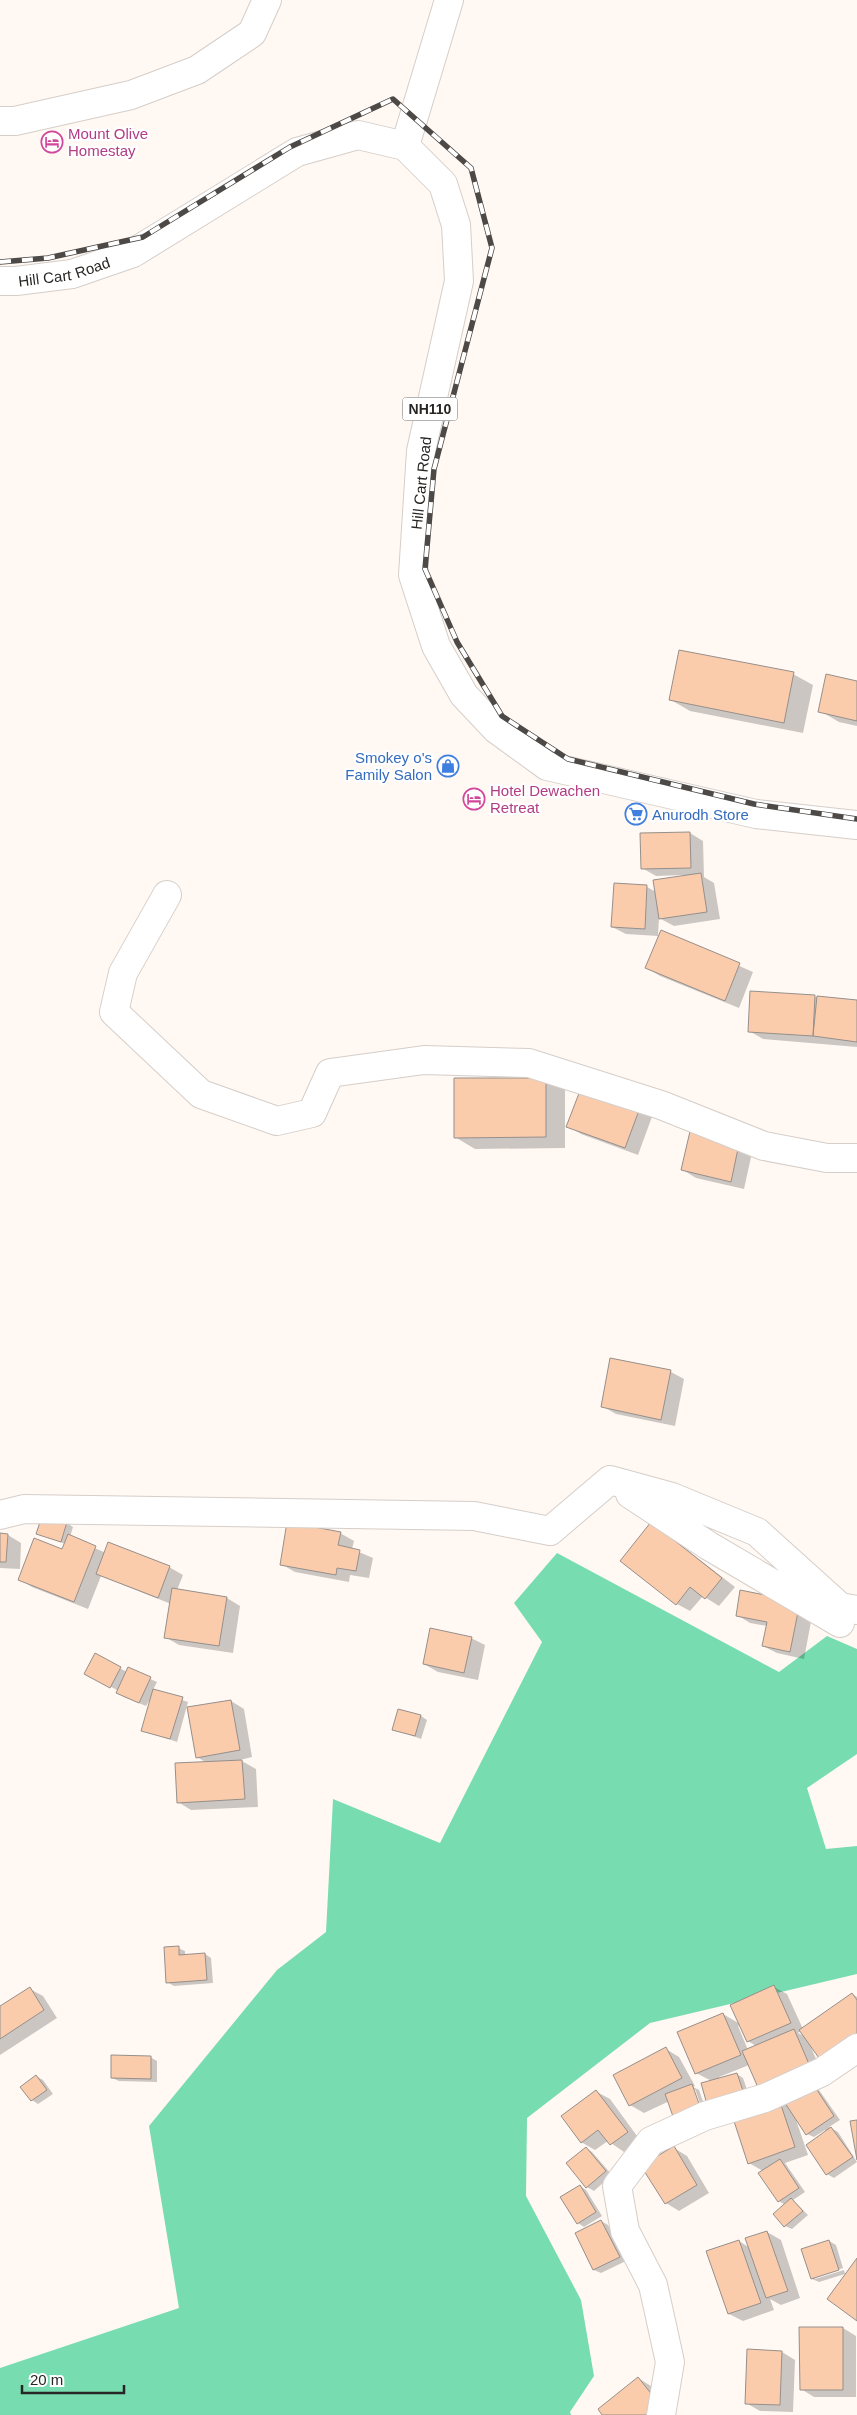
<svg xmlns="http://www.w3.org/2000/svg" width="857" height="2415" viewBox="0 0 857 2415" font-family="Helvetica,sans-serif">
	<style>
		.forest { fill: #78dcb1 }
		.shadow { fill: #0003; fill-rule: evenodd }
		.building { fill: #fbccac; stroke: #968f8b }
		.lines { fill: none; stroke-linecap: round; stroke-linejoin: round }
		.street-casing { stroke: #d5cec9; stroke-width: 30 }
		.highway-casing { stroke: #d5cec9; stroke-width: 30 }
		.street { stroke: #fff; stroke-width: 28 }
		.highway { stroke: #fff; stroke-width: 28 }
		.rail-casing { stroke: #4c4946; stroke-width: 5.5 }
		.rail { stroke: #fff; stroke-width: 4; stroke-dasharray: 11; stroke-linecap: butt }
		.labels { text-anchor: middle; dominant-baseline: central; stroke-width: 4.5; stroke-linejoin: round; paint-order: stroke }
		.shield { fill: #fff; stroke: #686766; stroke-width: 1 }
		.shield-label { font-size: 14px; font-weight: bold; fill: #282624 }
		.hotel-label { font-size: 15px; fill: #b23c85; stroke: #fff; text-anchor: start }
		.street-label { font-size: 15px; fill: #282624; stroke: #fff }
		.shop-label { font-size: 15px; fill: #366cbe; stroke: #fff; text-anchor: end }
	</style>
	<rect width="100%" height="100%" fill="#fff8f3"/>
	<path class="forest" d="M557,1553l222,119 48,-36 30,13v105l-50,34 19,61 31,-3v128l-207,49 -123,95 -1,78 55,104 13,76 -24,36 1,3h-571v-47l179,-60 -30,-182 128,-156 49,-38 7,-133 107,44 102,-201 -28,-39z"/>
	<path class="shadow" d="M793,674l20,11 -10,48 -113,-22 -19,-11z
		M857,683v43l-18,-4 -19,-11z
		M690,833l13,8 1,36 10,6 6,36 -46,7 -15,-8 -1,18 -32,-2 -14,-7 35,-40 9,5 29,-15v-2l-29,1 -14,-8z
		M662,932l91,40 -14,36 -79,-32 -13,-8z
		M815,997l42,5v45l-94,-8 -14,-8z
		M545,1079l20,11v58l-90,1 -20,-12z
		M583,1085l70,29 -15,41 -57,-21 -13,-8z
		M692,1129l61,19 -9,41 -48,-11 -13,-8z
		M611,1360l60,12 13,7 -9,47 -59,-12 -14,-8z
		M67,1523l6,4 -3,10 36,16 63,14 14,8 -6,15 50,8 13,8 -7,47 -54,-8 -14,-8 6,-33 -70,-28 -13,33 -56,-22 -13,-8 43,-28 3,-7 -28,-11z
		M664,1532l71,55 -16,19 -16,-10 -13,15 -13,-7z
		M340,1533l14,8 -2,8 21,9 -4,20 -19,-3 -1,7 -54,-10 -14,-8z
		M0,1535h8l13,8 -1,26 -20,-1z
		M813,1611l-9,48 -27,-6 -14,-7 4,-20 -17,-3 -13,-8z
		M471,1638l14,7 -7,35 -40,-8 -14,-8z
		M95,1655l32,17 1,-3 29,13 -4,8 35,12 -11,40 -34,-12 9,-34 -6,10 -22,-9 -6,-4 1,-2 -27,-14z
		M231,1701l13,8 8,48 -12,3 16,9 2,38 -67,3 -13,-8 29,-39 -10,-6z
		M421,1716l6,4 -6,19 -27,-10z
		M178,1948l7,3v4l20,-1 6,4 2,25 -39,3 -7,-4z
		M774,1987l13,7 16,35 49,-35 5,3v61l-46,-11 13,31 -11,8 6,4 21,30 -11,7 9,5 19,30 -23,16 -7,-4 -20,-29 19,-13 -1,-2 -11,7 -7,-3 -12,-17 13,38 -23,8 20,29 -12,8 15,15 -16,14 -7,-3v-21l-6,-4 -16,-30 -14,-8 24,-64 -24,-34 -30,12v2l18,-5 6,4 8,23 -55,-28 27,-59 17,10zM740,2025l8,16 8,5 -8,4 -10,-24zM801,2031l5,6 -8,-4z
		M30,1989l13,7 14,22 -57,37v-48z
		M666,2049l13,8 16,29 -2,1 6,3 9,26 -3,1 -10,-28 -51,24 -14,-8 -15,-29z
		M150,2057l7,4v21l-38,-1 -7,-3z
		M36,2076l7,4 10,14 -15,10 -6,-4z
		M597,2092l13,7 30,41 -16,12 -16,-11 -13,9 -14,-8z
		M586,2148l6,4 20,23 -18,16 -7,-4z
		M674,2148l13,8 22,37 -30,18 -13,-8z
		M580,2186l6,4 16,26 -18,11 -6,-4z
		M601,2221l7,4 18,36 -25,12 -7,-3 -17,-36z
		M767,2232l14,8 19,58 -19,7 -11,-6 4,11 -31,11 -14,-7 10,-73 11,7z
		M829,2241l7,4 7,23 -28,9v2l29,-9 1,4 -26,8 -7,-3z
		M843,2328l13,8v61h-42l-13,-8z
		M782,2352l13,8 -2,52 -33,-1 -14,-8z
		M638,2378l13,8 22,27 -69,2z"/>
	<path class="building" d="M679,650l115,22 -10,51 -115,-23z
		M826,674l31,7v40l-39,-9z
		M690,832l1,36 -50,1 -1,-36z
		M701,873l6,39 -48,7 -6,-39z
		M614,883l33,2 -2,44 -34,-2z
		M661,930l79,33 -15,38 -80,-33z
		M750,991l65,4 -2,41 -65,-4z
		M817,996l40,4v42l-44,-6z
		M454,1078h92v59l-92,1z
		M583,1083l58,22 -16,43 -59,-21z
		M691,1127l49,12 -9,43 -50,-12z
		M610,1358l61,12 -10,50 -60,-13z
		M43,1513l24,9 -6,20 -25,-8z
		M287,1522l54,10 -3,13 22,5 -4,21 -19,-3 -1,7 -56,-10z
		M651,1522l71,56 -17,21 -15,-12 -14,18 -56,-44z
		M0,1533l8,1 -2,28h-6z
		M68,1534l28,12 -22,56 -56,-22 16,-42 28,11z
		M108,1542l62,24 -12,32 -62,-24z
		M172,1588l55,9 -8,49 -55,-8z
		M740,1590l60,12 -10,50 -28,-6 5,-24 -31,-6z
		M430,1628l42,9 -8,36 -41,-9z
		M95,1653l26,14 -11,21 -26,-14z
		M128,1667l23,10 -12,26 -23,-10z
		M153,1689l30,8 -13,42 -29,-8z
		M231,1700l9,50 -44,8 -9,-51z
		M398,1709l23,6 -6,21 -23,-6z
		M242,1760l3,39 -68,4 -2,-40z
		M179,1946v9l26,-2 2,27 -41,3 -2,-36z
		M774,1985l17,38 -44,19 -17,-37z
		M30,1987l14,23 -44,29v-33z
		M852,1993l5,7v41l-33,24 -25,-35z
		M723,2013l18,42 -46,19 -18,-42z
		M794,2029l18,42 -52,21 -18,-41z
		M666,2047l16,31 -53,28 -16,-31z
		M111,2055l40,1v23l-40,-1z
		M737,2073l8,24 -37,11 -7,-25z
		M36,2075l11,15 -16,11 -11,-14z
		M692,2084l10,28 -27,10 -10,-28z
		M813,2084l21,32 -28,19 -21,-32z
		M596,2090l32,42 -18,13 -12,-15 -17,13 -20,-27z
		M778,2096l17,51 -47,17 -17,-52z
		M857,2120v40l-7,-39z
		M831,2127l22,30 -27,18 -20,-30z
		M674,2146l23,39 -32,19 -24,-38z
		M586,2147l20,24 -20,17 -20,-25z
		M780,2159l19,29 -21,14 -20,-29z
		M580,2185l16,27 -19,12 -17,-27z
		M791,2198l12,13 -19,16 -11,-13z
		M601,2220l19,37 -27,13 -18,-37z
		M767,2231l21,60 -22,7 -21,-60z
		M739,2240l22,63 -33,11 -22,-63z
		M829,2240l10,30 -28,9 -10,-30z
		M857,2258v63l-30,-22z
		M799,2327h44v63h-43z
		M747,2349l35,2 -2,54 -35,-1z
		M638,2377l22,28 -12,10h-46l-4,-6z"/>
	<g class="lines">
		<g class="street-casing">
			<path id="street" d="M0,121h15l116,-26 66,-25 55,-37 15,-33
				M405,146l44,-146
				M167,895l-44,78 -9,39 87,82 76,27 35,-8 18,-40 94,-13 105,3 132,42 103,41 63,12h30
				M630,1494l79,52 131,77
				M0,1515l24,-6 450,7 76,15 60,-51 62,17 85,35 83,75 17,3
				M661,2415l9,-53 -17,-77 -28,-54 -8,-45 34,-45 54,-25 60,-18 57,-26 35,-24"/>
		</g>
		<g class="highway-casing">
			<g id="highway">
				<path id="s1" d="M0,281h16l56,-7 61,-21 164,-101 61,-17 47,11 38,38 13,41 3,56 -38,170 -8,124 23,71 28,49 32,34 51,37 209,48 101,11"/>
			</g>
		</g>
		<use href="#street" class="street"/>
		<use href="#highway" class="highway"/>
		<g class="rail-casing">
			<path id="rail" d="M0,262l48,-4 95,-21 147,-90 103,-48 78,69 21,80 -58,221 -9,100 32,73 45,74 66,43 186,45 103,15"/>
		</g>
		<use href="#rail" class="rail"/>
	</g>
	<defs>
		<g id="hotel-ring" transform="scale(1.125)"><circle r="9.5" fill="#fff" stroke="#d1479c" stroke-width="1.5"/><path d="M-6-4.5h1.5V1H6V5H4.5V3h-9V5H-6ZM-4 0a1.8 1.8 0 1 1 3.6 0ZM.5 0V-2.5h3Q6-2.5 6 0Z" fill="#d1479c"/></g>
		<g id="shop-ring" transform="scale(1.125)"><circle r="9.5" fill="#fff" stroke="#3f7fe0" stroke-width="1.5"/><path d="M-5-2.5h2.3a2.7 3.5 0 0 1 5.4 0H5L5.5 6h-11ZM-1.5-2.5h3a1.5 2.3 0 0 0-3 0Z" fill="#3f7fe0"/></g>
		<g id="supermarket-ring" transform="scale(1.125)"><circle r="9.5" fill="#fff" stroke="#3f7fe0" stroke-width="1.5"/><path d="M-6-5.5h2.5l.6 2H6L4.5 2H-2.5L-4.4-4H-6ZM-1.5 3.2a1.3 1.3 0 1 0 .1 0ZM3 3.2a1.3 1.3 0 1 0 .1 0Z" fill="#3f7fe0"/></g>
	</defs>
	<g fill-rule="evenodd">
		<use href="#hotel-ring" x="52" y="142"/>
		<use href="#shop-ring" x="448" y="766"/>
		<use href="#hotel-ring" x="474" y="799"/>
		<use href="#supermarket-ring" x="636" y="814"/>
	</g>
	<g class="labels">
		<rect class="shield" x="402.5" y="397.5" width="55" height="23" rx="4"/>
		<g class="shield-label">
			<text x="430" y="409">NH110</text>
		</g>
		<g class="hotel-label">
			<text x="68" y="133">Mount Olive<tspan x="68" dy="17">Homestay</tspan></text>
			<text x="490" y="790">Hotel Dewachen<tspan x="490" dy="17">Retreat</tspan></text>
		</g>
		<g class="street-label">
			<text stroke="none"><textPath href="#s1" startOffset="65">Hill Cart Road</textPath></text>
			<text transform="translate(421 483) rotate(-84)">Hill Cart Road</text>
		</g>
		<g class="shop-label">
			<text x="432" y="757">Smokey o's<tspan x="432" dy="17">Family Salon</tspan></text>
			<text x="652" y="814" text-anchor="start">Anurodh Store</text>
		</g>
	</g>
	<path d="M22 2385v8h102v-8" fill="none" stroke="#282624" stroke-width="2.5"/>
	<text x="30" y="2385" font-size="15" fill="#282624" stroke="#ffffff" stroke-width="4" paint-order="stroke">20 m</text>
</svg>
